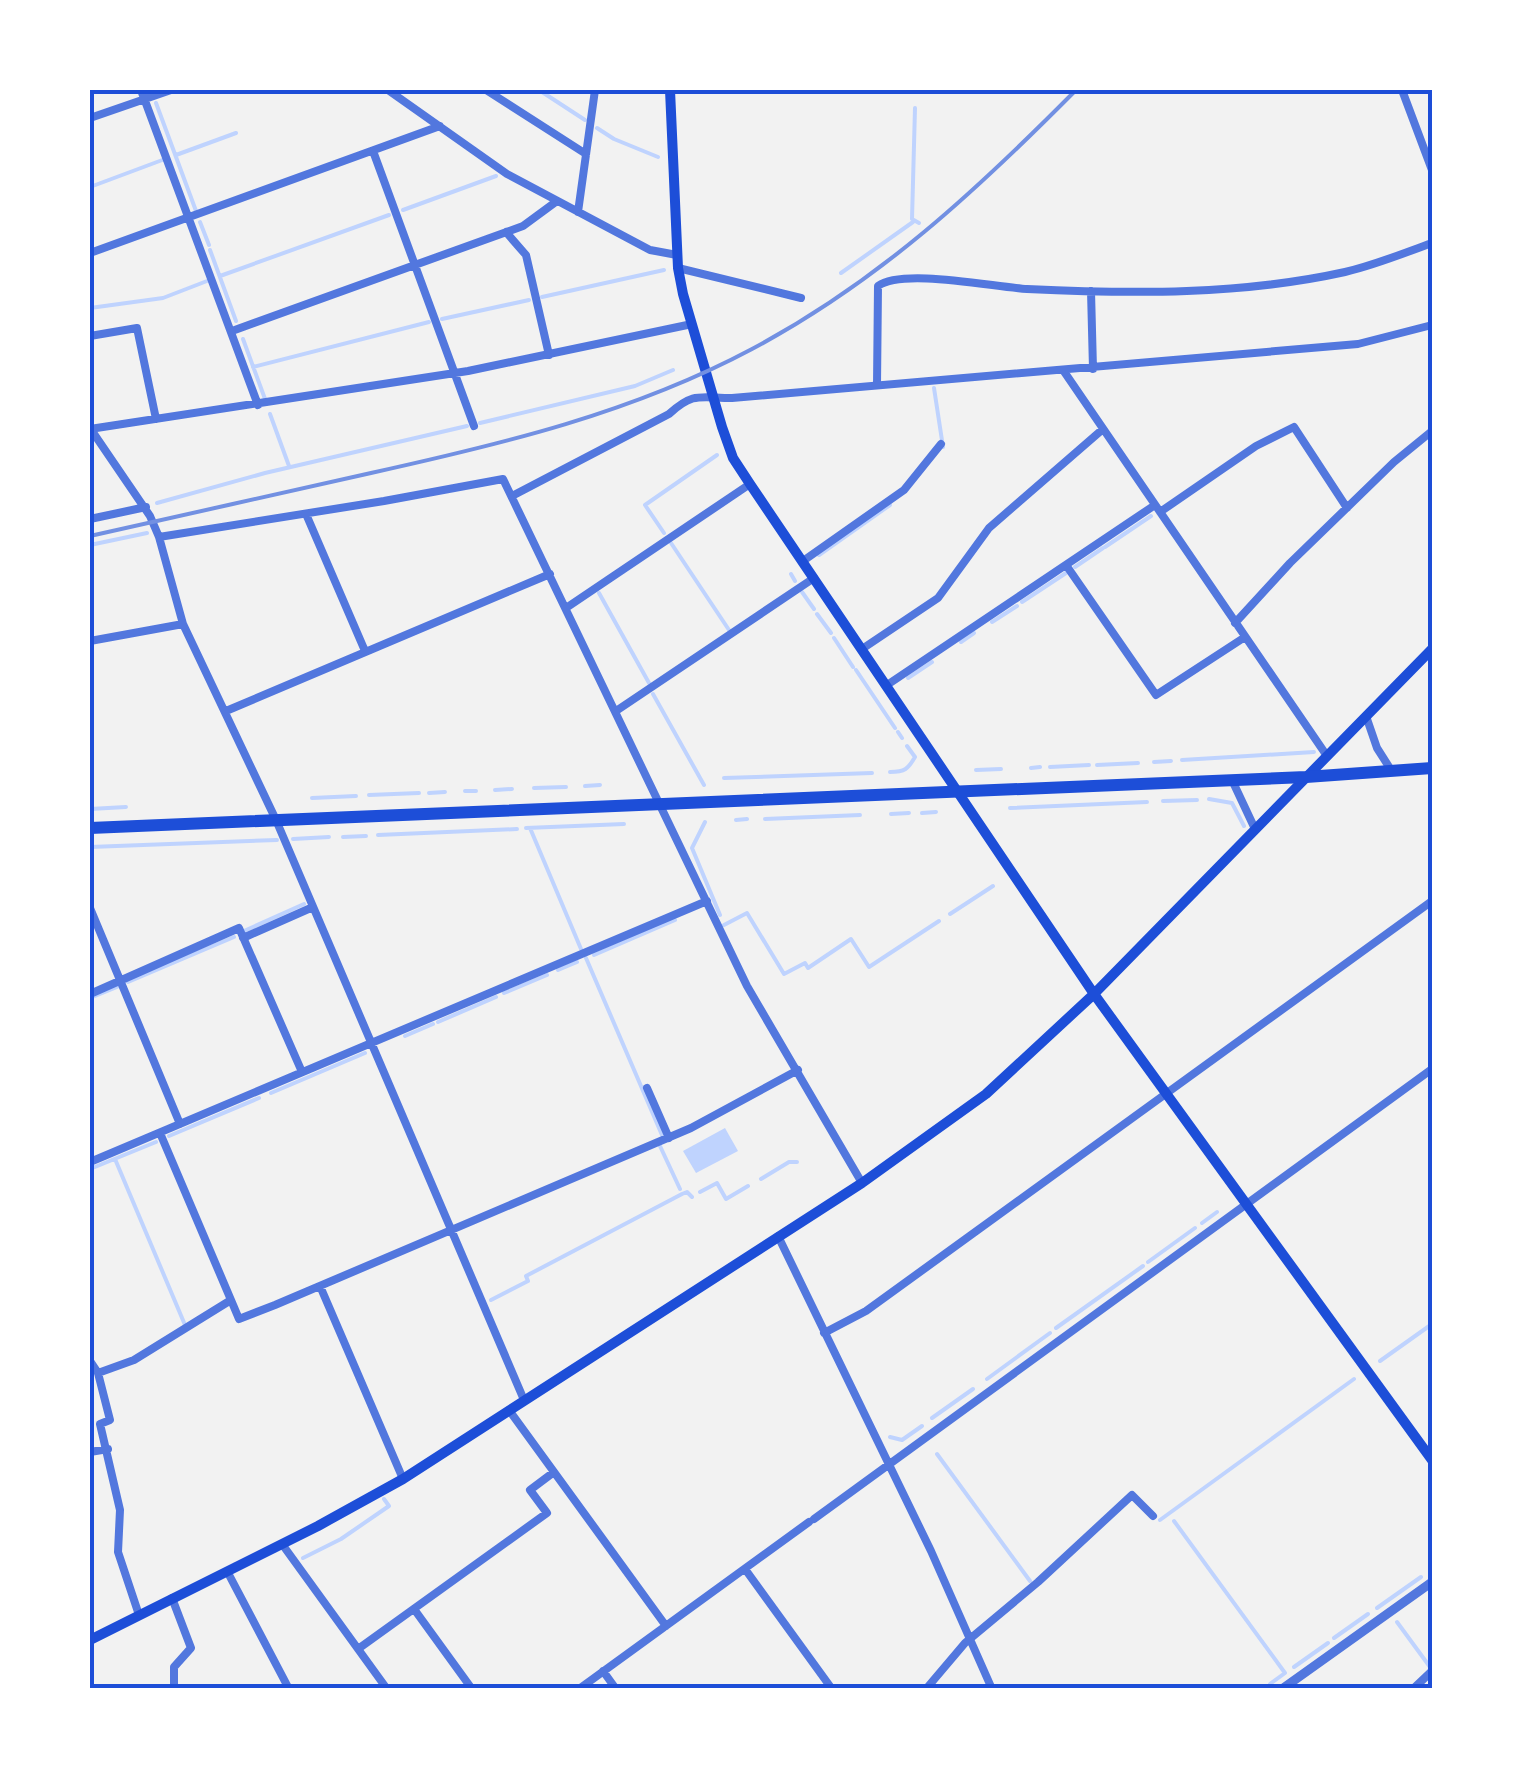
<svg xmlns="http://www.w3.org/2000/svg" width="1522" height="1779" viewBox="0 0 1522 1779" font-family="'DejaVu Sans',sans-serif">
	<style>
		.water { fill: #bfd3fe }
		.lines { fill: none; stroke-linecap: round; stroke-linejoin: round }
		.stream { stroke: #bfd3fe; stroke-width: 4 }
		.minor { stroke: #5277de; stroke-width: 8 }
		.tertiary { stroke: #5277de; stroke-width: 9 }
		.secondary { stroke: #1d4ed8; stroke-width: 10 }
		.trunk { stroke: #1d4ed8; stroke-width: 12 }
		.rail { stroke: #7290e2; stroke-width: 4 }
		.neatline { fill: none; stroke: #1d4ed8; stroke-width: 4 }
	</style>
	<rect width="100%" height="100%" fill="#f2f2f2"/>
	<path class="water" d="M725,1128l13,23 -42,22 -13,-22z"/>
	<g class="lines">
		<path class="stream" d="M539,90l46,30
			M156,103l40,108
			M915,108l-3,111 7,4
			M597,128l17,11 44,18
			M176,155l60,-22
			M90,187l75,-28
			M403,210l93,-34
			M200,222l9,23
			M210,250l26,71
			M841,273l72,-51
			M220,276l169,-61
			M542,297l122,-27
			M90,308l73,-10 44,-17
			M442,319l87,-19
			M243,339l22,60
			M253,367l176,-45
			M934,388l9,59
			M270,414l19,52
			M480,423l155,-37 38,-16
			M157,503l108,-30 202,-47
			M664,533l-19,-28 72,-50
			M671,543l58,87
			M90,545l57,-12
			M1105,547l46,-31
			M819,555l71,-50
			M1075,567l28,-19
			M791,574l4,7
			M802,592l12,17
			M599,593l50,90
			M1022,602l44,-29
			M817,614l14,19
			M992,622l25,-16
			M834,638l19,29
			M961,642l13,-9
			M856,670l39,58
			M908,678l24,-16
			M653,694l51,91
			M898,732l4,6
			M1182,760l132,-8
			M1154,762l17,-1
			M1097,765l41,-2
			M1050,767l39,-2
			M1031,768l9,-1
			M976,770l25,-1
			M890,772c15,0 18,-3 25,-15l-8,-11
			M724,778l148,-5
			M585,786l15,-1
			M534,788l32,-1
			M495,790l17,-1
			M465,791h11
			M429,793l16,-1
			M369,795l50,-2
			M312,798l44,-2
			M1209,799l23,4 12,23
			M1163,801l34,-1
			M1010,808l137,-6
			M90,809l36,-2
			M922,813l14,-1
			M891,814l18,-1
			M765,819l95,-4
			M736,820l11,-1
			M705,822l-13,26 28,67
			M526,828l98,-4
			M530,828l51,121
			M378,835l139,-6
			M343,837l23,-1
			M293,839l36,-2
			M90,847l187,-7
			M950,914l43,-28
			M724,925l23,-12 37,61 21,-11 3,5 43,-29 18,28 70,-46
			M244,931l60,-27
			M594,955l81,-35
			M586,958l76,177
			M558,970l19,-8
			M128,982l106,-45
			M504,993l43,-18
			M90,998l27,-11
			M438,1022l58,-25
			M405,1036l28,-12
			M271,1093l94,-40
			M169,1136l90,-38
			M660,1146l20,43
			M115,1159l70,166
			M90,1169l66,-27
			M761,1179l28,-17h8
			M700,1192l17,-9 9,16 22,-13
			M1202,1223l15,-11
			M1148,1262l47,-34
			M491,1300l37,-19 -2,-5 156,-82 5,-2 5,5
			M1056,1328l87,-62
			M1380,1361l52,-37
			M987,1379l63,-46
			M932,1418l41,-29
			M890,1437l12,3 20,-14
			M937,1454l93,127
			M1160,1520l194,-141
			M1174,1521l111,152 -15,11
			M303,1558l38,-19 48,-33 -5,-7
			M1377,1608l44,-31
			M1397,1622l33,45
			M1334,1638l34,-24
			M1294,1667l34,-24"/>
		<path class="minor" d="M141,90l117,315
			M388,90l119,84 143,76 27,5
			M486,90l100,64
			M1402,90l30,80
			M90,118l81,-28
			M373,151l101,275
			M578,212l17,-122
			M506,232l20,23 23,100
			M90,253l350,-127
			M678,268l123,30
			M1091,291l2,78
			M232,331l291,-105 34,-25
			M90,336l47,-8 19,91
			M1063,370l264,386
			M877,385l1,-99c25,-18 115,1 149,3 106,5 214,6 318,-17 30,-7 59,-19 87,-29
			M90,428l60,88 9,21 24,87 93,196 248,580
			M90,429l378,-58 224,-47
			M512,496l157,-82c25,-23 32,-16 63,-16l626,-54 74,-19
			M1160,512l96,-66 38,-19 53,81
			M306,514l59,137
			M90,519l56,-12
			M159,537l225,-36 119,-22 244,507 115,197
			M803,561l101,-71 37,-46
			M1066,565l90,130 89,-58
			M566,608l184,-124
			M1235,623l55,-60 104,-101 38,-31
			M90,641l93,-17
			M862,649l76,-51 51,-70 114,-99
			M887,685l268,-180
			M226,711l324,-137
			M616,711l198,-133
			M1366,716l11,32 14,22
			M1232,780l23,49
			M90,908l90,216
			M243,938l70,-31
			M90,994l149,-66 63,144
			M647,1088l22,50
			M160,1133l71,167
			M90,1162l617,-261
			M778,1236l153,315 61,138
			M320,1286l83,193
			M824,1333l42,-22 566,-410
			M90,1361l8,12 36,-13 97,-60 8,19 36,-14 416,-177 107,-58
			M98,1373l12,47 -10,4 20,86 -2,42 21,63
			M509,1410l157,216
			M90,1452l18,-3
			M814,1519l618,-450
			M282,1544l105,145
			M745,1569l87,120
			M227,1571l62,118
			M172,1598l19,50 -17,19v22
			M414,1609l58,80
			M358,1649l189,-136 -17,-23 24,-18
			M603,1671l13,18
			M579,1689l230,-167
			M926,1689l39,-46 73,-61 94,-87 21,21
			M1413,1689l19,-18"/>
		<path class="tertiary" d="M1282,1689l150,-107"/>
		<path class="secondary" d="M670,90l8,178 5,26 39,133 11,31 17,26 344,510 338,466
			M90,1640l228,-114 85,-47 459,-296 124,-89 108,-100 338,-345"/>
		<path class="trunk" d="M90,828l1216,-51 126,-9"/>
		<path class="rail" d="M90,536c94,-21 187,-42 281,-63 131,-29 261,-60 381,-124 126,-67 224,-158 324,-259"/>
	</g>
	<rect width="1522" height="1779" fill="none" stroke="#ffffff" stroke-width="185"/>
	<rect x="92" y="92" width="1338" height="1594" class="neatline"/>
</svg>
